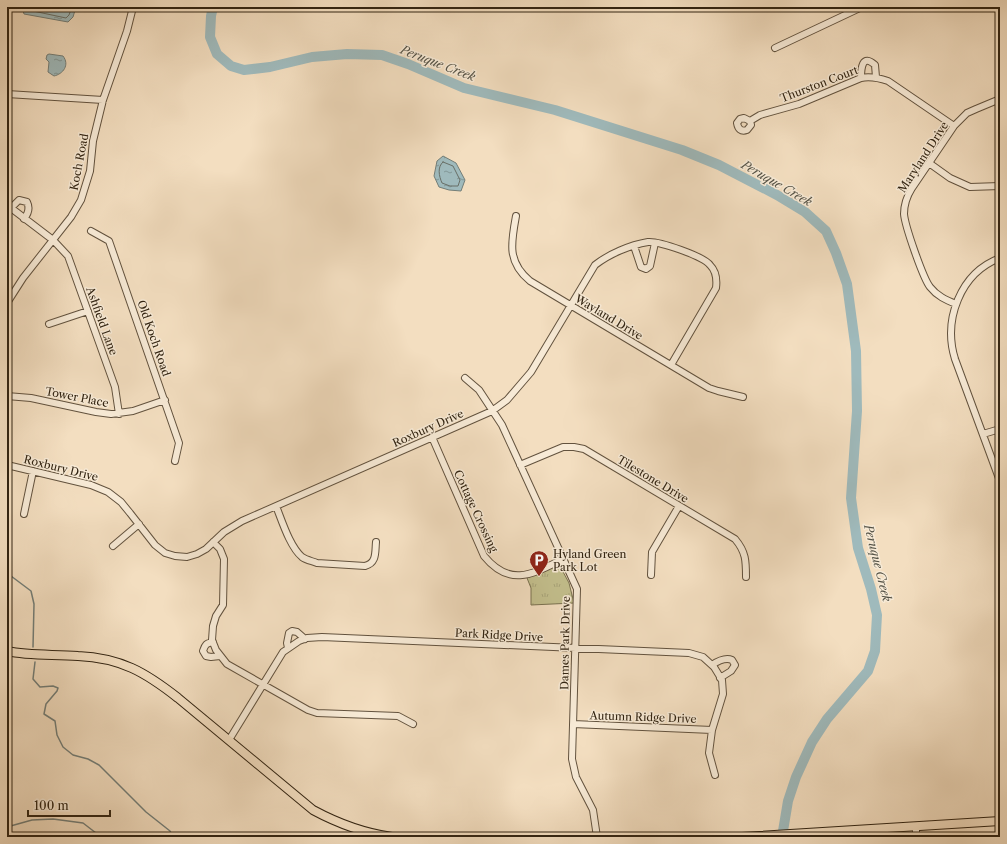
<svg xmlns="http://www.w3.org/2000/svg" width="1007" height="844" viewBox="0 0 1007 844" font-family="'Libre Caslon Text',serif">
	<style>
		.park { fill: url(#park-tufts); stroke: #7a7250 }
		.water { fill: url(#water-ripples); stroke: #737e78 }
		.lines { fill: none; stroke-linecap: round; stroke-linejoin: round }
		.shore { stroke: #686f67; stroke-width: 1 }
		.stream { stroke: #737e78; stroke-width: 1.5 }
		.river { stroke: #9fbabc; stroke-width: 10 }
		.minor-casing { stroke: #62523e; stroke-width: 8 }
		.major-casing { stroke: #322412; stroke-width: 10 }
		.minor { stroke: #f7ead6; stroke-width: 6 }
		.major { stroke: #f3dec0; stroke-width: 8 }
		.labels { text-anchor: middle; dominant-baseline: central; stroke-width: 3; stroke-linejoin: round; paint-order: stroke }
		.street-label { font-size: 11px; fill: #322412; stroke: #f7ead6 }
		.poi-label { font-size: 11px; fill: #322412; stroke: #f7ead6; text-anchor: start }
		.water-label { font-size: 12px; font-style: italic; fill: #535145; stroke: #f7ead6 }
	</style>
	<defs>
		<pattern id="park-tufts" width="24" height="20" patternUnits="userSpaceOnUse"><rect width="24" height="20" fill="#c3bf8d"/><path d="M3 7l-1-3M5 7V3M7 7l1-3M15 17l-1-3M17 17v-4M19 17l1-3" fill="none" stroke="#a8a479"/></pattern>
		<pattern id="water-ripples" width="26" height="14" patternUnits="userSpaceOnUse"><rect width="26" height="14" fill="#9fbabc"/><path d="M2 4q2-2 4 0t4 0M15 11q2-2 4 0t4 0" fill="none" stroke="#829797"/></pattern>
	</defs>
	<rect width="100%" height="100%" fill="#f3dec0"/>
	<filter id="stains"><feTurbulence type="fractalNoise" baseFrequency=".005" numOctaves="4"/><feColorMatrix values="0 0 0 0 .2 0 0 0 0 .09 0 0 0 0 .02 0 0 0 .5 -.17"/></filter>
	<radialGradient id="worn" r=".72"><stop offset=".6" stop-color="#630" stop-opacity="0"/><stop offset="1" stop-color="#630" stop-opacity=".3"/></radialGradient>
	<path class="park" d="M556,566l5,2 8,15 5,20 -43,2v-17l-4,-10z"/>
	<path class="water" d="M30,7h46l-3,10 -5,5 -44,-8 -1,-3z
		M49,54l14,2c7,9 0,18 -9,20l-6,-4 1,-10 -3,-3 1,-4z
		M443,156l13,7 9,17 -4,11 -12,-1 -10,-3 -5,-11 3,-15z"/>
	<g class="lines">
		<path class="shore" d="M31,7l2,4 33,7 3,-3 3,-8
			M443,162l10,4 7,14 -2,6h-8l-8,-3c-3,-7 -5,-16 1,-21z"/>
		<path class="stream" d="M7,573l24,18 3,13 -1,43
			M35,662l-2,17 7,8 13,-1 5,2 -1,3 -11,13 -2,10 11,7 2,14 6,12 10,8 15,4 11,6 47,47 24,19 3,6
			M7,827l25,-7 21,-1 30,4 13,10 20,4"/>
		<path class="river" d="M213,7l-2,9 -1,21 7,17 14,12 13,4 26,-3 42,-10 35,-3 35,1 26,9 56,24 91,22 127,40 37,15 58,30 28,17 21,19 10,22 11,31 9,67 1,60 -6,87 7,50 13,41 6,26 -2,36 -7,20 -41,48 -15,23 -16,35 -8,24 -6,36"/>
		<g class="minor-casing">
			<path id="minor" d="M775,48l87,-41
				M861,78c0,-9 1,-25 14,-13l1,12
				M7,94l96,6
				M750,121l1,4 -4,5c-6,2 -9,-1 -10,-7l3,-4 4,-1 6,3 10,-6 39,-11 62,-26c10,-2 18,0 27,3l66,45
				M929,163l21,15 20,9 30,-1
				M7,208h4l42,32 15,16 47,131 4,27
				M11,208l8,-8 8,2c3,6 1,12 -3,17
				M516,216c-5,27 -9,46 14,65l179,107 9,3 25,6
				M91,231l18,10 70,202 -4,18
				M634,246l7,21 5,2 4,-3 5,-23
				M1000,258c-40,15 -57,62 -45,101l45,122
				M7,303l16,-25 48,-61 10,-17 9,-29 3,-30 10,-41 24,-69 6,-24
				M956,304c-10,-4 -19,-8 -26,-17 -7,-9 -25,-61 -26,-73 0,-10 3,-18 8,-26l42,-62 13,-13 9,-4 24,-10
				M49,324l39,-13
				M465,378l14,12 23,35 75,164 -5,170 4,18 17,33 4,27
				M7,396l24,2 65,14 15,2 22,-3 32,-11
				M983,434l17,-5
				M432,437l52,119c26,32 49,18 79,3
				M7,465l84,20 17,7 13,10 9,11 25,32 10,8 10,3 12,1 10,-3 9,-5 18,-17 18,-11 250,-110 15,-11 24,-28 64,-107c14,-11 35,-20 53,-23 11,-1 55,14 62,23 6,6 7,15 6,23l-45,77
				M520,465l43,-18h11l10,2 151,90c11,13 11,22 11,38
				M276,506c6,15 14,41 26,51 4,3 10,4 15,6l48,3c12,-3 10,-14 11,-24
				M24,514l9,-43
				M213,542l7,7 4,10 -1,46 -7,11 -3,10 -1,14 4,10 11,14 81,46 9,3 81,3 15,8
				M113,546l26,-22
				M651,575l1,-23 27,-46
				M213,642c-7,1 -8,3 -10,9l3,5 5,1 9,-1
				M288,648l-1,-5 2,-10 3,-2 5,1 8,7
				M712,665c6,-4 13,-8 20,-5l3,5 -4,6 -11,7
				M573,724l139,6
				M229,740l54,-88 16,-11 8,-3 15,-1 367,16 14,4 11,10 8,13 1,14 -11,36 -3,23 6,22
				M916,826v11"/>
		</g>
		<g class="major-casing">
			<path id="major" d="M7,651c23,5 47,3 71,5 43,2 67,16 100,42l135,112c26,14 50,23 79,27
				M742,837l258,-16"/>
		</g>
		<use href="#minor" class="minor"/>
		<use href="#major" class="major"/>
	</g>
	<defs>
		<g id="parking-pin" transform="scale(1)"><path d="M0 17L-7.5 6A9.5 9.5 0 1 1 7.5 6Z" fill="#8f2418" stroke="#f7ead6"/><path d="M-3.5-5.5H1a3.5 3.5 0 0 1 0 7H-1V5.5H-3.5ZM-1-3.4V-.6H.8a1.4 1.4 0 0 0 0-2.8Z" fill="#fff"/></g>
	</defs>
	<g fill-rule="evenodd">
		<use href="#parking-pin" x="539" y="560"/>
	</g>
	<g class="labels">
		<g class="street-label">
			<text transform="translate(819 84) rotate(-21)">Thurston Court</text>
			<text transform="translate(923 157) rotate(-57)">Maryland Drive</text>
			<text transform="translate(79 162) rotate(-79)">Koch Road</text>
			<text transform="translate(609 317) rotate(31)">Wayland Drive</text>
			<text transform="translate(102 321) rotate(70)">Ashfield Lane</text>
			<text transform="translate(154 338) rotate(71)">Old Koch Road</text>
			<text transform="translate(77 397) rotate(11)">Tower Place</text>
			<text transform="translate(428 428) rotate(-24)">Roxbury Drive</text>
			<text transform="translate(61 468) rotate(14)">Roxbury Drive</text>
			<text transform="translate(653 479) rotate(31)">Tilestone Drive</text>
			<text transform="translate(476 511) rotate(65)">Cottage Crossing</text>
			<text transform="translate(499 635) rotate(3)">Park Ridge Drive</text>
			<text transform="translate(565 643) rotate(-89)">Dames Park Drive</text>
			<text transform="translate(643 717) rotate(2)">Autumn Ridge Drive</text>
		</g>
		<g class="poi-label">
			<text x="553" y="554">Hyland Green<tspan x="553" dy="13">Park Lot</tspan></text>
		</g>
		<g class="water-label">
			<text transform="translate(438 63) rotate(21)">Peruque Creek</text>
			<text transform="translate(777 183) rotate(30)">Peruque Creek</text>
			<text transform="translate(878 563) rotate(76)">Peruque Creek</text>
		</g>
	</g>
	<rect width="1007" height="844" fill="none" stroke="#f3dec0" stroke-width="24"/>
	<rect x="8" y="8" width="991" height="828" fill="none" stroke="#322412" stroke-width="2"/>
	<rect x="12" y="12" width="983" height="820" fill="none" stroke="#322412"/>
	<path d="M28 810v6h82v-6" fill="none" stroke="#322412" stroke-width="2"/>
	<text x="34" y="810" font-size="12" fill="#322412" stroke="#f7ead6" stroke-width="3" paint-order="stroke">100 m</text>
	<rect width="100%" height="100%" filter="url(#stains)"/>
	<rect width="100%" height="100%" fill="url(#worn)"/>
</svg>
